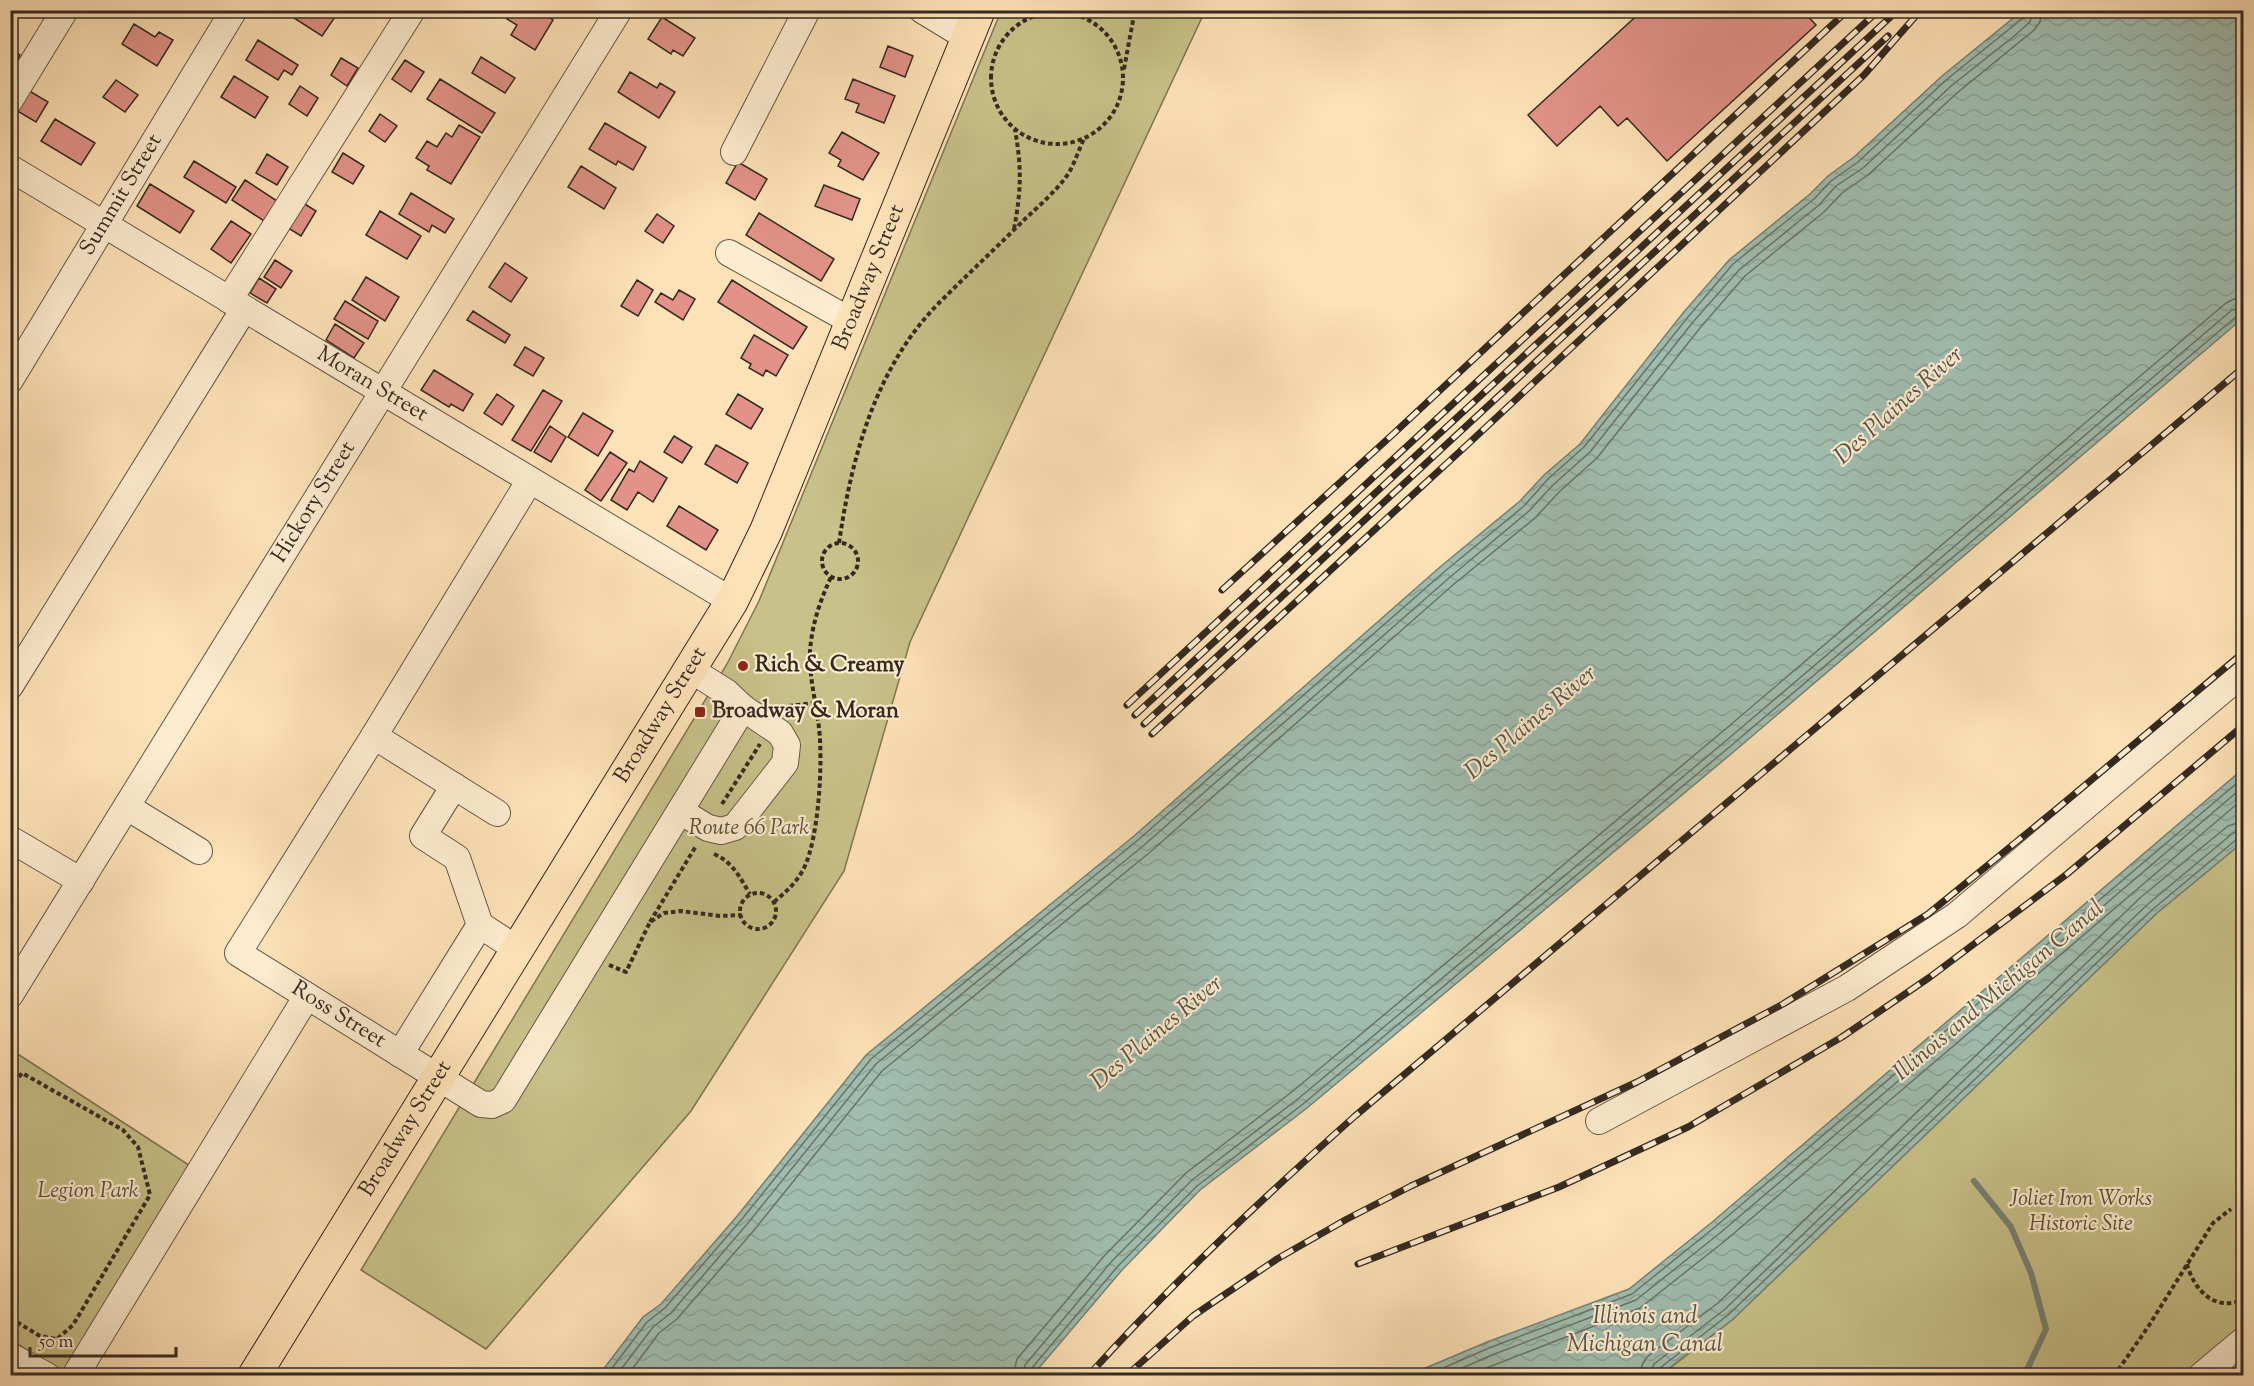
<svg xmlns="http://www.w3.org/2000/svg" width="2254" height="1386" viewBox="0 0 2254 1386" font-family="'Sorts Mill Goudy',serif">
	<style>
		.green { fill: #c8c189; stroke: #7e7554; stroke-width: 1.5 }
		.water { fill: url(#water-waves); stroke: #758276; stroke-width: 1.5 }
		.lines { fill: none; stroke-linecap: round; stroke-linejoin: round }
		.shore { stroke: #6a7368; stroke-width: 1.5 }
		.stream { stroke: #758276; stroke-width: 6 }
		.building { fill: #e29288; stroke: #342920; stroke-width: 1.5 }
		.minor-casing { stroke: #665746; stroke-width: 28 }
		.major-casing { stroke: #342920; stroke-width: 34 }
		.path { stroke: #342920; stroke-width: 4; stroke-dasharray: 4.5 3; stroke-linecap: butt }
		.minor { stroke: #feecd0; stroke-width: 26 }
		.major { stroke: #fee2b7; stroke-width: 32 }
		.rail-casing { stroke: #342920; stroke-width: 7 }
		.rail { stroke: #feecd0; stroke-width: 4.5; stroke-dasharray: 14; stroke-linecap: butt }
		.poi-dot { fill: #8f2418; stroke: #feecd0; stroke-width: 2 }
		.labels { text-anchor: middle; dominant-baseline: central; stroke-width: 4.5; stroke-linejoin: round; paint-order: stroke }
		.street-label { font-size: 22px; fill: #342920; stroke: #feecd0 }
		.poi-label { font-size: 22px; font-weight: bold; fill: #342920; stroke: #feecd0; text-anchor: start }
		.park-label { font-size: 22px; font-style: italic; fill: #594f3a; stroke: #feecd0 }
		.water-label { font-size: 24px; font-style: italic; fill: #54554b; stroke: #feecd0 }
	</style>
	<defs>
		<pattern id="water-waves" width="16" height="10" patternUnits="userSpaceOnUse" patternTransform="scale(1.5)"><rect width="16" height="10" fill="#a0bdb0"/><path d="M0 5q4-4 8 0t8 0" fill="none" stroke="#8aa297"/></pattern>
	</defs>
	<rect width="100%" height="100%" fill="#fee2b7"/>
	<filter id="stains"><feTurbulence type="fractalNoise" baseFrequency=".00333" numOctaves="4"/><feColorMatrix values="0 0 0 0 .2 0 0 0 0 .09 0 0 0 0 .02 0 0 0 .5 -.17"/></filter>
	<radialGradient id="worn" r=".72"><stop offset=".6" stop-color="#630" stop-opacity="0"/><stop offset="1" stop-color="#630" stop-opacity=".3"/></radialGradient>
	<path class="green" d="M1001,11h204l-295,631 -66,229 -153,240 -205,238 -125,-79 366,-606 32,-63z
		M2243,842v533l-583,1 72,-56 425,-407z
		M10,1049l185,120 -131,204 -53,-33z"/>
	<path class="water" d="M2022,11h221v307l-506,431 -430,359 -107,82 -78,80 -89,105h-434l44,-58 18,-13 77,-89 128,-160 268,-219 306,-269 80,-66 24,-26 36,-31 103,-131 46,-53 81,-66 18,-18 26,-19 88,-81z
		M2243,769v73l-86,71 -425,407 -72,55h-251l78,-33 142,-53 82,-66z"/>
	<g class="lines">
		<path class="shore" d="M606,1376l41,-54 18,-14 77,-89 129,-160 267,-219 306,-268 80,-66 24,-27 36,-32 104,-130 45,-53 81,-65 17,-18 27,-19 88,-82 77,-62 2,-8
			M616,1376l37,-49 18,-14 77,-90 128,-159 267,-218 306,-268 80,-67 24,-26 37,-33 103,-130 46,-52 80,-65 17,-19 27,-18 88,-82 62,-49 17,-15 3,-12
			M627,1376l32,-43 18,-14 78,-90 127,-158 267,-218 305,-269 81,-66 25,-27 37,-33 103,-130 45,-52 79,-64 18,-19 26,-18 89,-82 77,-63 6,-8 2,-12
			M1013,1376l4,-17 88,-104 81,-82 107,-82 429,-359 504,-429 8,-4 10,-2
			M1022,1376l3,-11 87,-104 80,-81 107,-82 429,-359 504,-429 12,-3
			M1029,1376l2,-7 87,-103 79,-80 106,-82 430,-360 504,-428 7,-2
			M1425,1376l64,-28 143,-54 83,-67 529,-450
			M1444,1376l48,-21 144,-55 84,-67 524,-447
			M1466,1376l174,-68 86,-68 518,-442
			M1640,1376l2,-11 5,-8 71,-54 423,-406 87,-71 16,-5
			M1649,1376l5,-12 70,-54 424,-406 85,-71 11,-3
			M1657,1376l3,-8 68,-53 425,-406 84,-70 7,-1"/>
		<path class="stream" d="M1974,1181l37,46 20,46 15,56 -20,43 -4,4"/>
	</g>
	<path class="building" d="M295,10h30l10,7 -13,19 -31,-20z
		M512,10h26l15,10 -18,30 -24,-15 6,-10 -10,-6z
		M1643,10h159l14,15 -149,136 -40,-43 -9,8 -18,-20 -43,40 -29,-31z
		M662,17l33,21 -12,18 -10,-6 -2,4 -23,-15z
		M134,24l21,13 4,-5 14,8 -16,26 -35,-22z
		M258,40l40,25 -6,10 -8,-5 -6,10 -32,-20z
		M888,46l25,10 -8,21 -25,-10z
		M10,49l10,6 -10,17z
		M481,57l34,21 -10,15 -33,-20z
		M341,58l17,10 -11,18 -16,-11z
		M405,60l19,12 -13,20 -19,-13z
		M630,72l27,16 3,-5 15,9 -16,26 -41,-26z
		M234,76l34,21 -13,21 -34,-21z
		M440,79l55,34 -13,20 -55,-34z
		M853,79l42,17 -11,27 -28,-11 3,-8 -14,-5z
		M116,80l22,15 -13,17 -22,-15z
		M300,86l18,12 -11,18 -18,-12z
		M26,89l22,13 -12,20 -22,-13z
		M380,114l17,12 -12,16 -16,-11z
		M55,119l40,24 -14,22 -40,-24z
		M605,123l41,24 -13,23 -15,-9 -2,4 -27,-16z
		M459,125l21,12 -29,47 -24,-14 2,-4 -13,-8 11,-17 10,6 9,-14 6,4z
		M842,132l37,21 -16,27 -25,-14 3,-6 -12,-7z
		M343,153l21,13 -11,18 -21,-12z
		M267,154l21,13 -11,18 -21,-12z
		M194,161l42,26 -10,16 -42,-26z
		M738,162l29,17 -12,21 -29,-17z
		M581,166l35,22 -12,21 -36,-22z
		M245,180l32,21 -13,20 -32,-21z
		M150,184l44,27 -14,22 -43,-27z
		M824,185l36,14 -8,21 -37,-14z
		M411,193l43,26 -9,14 -13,-8 -3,7 -30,-18z
		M300,201l16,10 -15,25 -16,-10z
		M380,211l41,25 -14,23 -41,-24z
		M759,213l75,46 -13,22 -75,-46z
		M657,214l17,12 -11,17 -18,-12z
		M231,221l20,13 -20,29 -20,-14z
		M275,260l17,11 -11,17 -17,-11z
		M505,263l22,15 -16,24 -22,-15z
		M366,277l33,20 -14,24 -33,-21z
		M259,278l17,11 -9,14 -17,-10z
		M637,280l16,10 -15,26 -17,-10z
		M732,280l75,47 -14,22 -75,-47z
		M679,290l16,9 -12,21 -28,-18 6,-9 12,7z
		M345,301l33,20 -10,18 -34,-20z
		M473,311l37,24 -5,8 -38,-23z
		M335,324l29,19 -10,15 -28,-18z
		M754,335l34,20 -12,21 -10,-6 -3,6 -14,-8 2,-4 -10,-6z
		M525,347l19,11 -11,18 -19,-11z
		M434,370l39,24 -10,17 -12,-7 -2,3 -28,-17z
		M543,390l19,11 -31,50 -19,-11z
		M497,394l17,12 -12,19 -18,-12z
		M738,394l25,15 -12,20 -25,-15z
		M583,413l30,18 -15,25 -30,-19z
		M550,426l16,11 -15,25 -17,-10z
		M674,436l18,11 -10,16 -18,-11z
		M716,445l32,18 -11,20 -32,-19z
		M610,452l17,11 -26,38 -16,-11z
		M640,461l27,17 -14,24 -15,-10 -11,18 -16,-10 18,-31 5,3z
		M679,506l39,24 -12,20 -39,-24z"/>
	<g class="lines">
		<g class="minor-casing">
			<g id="minor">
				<path d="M922,10l46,28"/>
				<path d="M10,100l55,-90"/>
				<path d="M734,152l73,-142"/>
				<path id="s1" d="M10,168l722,433"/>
				<path d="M729,253l122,68"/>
				<path d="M229,300l183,-290"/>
				<path id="s2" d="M10,380l224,-370"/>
				<path id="s3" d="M530,480l-156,256 -136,217 243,151 11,1 11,-5 240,-392 -17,-16 -35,-22"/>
				<path d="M10,686l234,-377"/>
				<path d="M374,736l123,77"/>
				<path d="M127,807l72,44"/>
				<path d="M680,811l28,17 13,3 14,-4 50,-64 2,-18 -7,-12 -37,-25"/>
				<path d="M10,839l71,42"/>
				<path d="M480,925l37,24"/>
				<path id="s4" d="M10,995l609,-985"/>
				<path d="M400,1054l80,-129 -23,-67 -34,-22 31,-50"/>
				<path d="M1599,1121l248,-133 110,-73 287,-243"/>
				<path d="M10,1356l37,20"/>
				<path d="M75,1376l232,-380"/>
				<path d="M2201,1376l43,-36"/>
			</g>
		</g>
		<g class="major-casing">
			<g id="major">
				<path id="s5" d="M254,1376l478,-775 34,-70 213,-521"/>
			</g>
		</g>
		<path class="path" d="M991 78a66 66 0 1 1 132 0a66 66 0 1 1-132 0Z
			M1124,69l11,-59
			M1014,229c7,-37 8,-61 1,-99
			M839,543c13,-89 38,-180 104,-244 27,-27 55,-53 82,-80 14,-13 30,-27 41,-42 8,-11 12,-26 18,-38
			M822 561a18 18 0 1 1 36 0a18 18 0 1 1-36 0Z
			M783,711l5,-5 27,-3
			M722,804l38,-60
			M714,854c19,8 26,24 36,40
			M740 911a18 18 0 1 1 36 0a18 18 0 1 1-36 0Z
			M774,902c12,-10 23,-20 30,-34 15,-31 19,-106 15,-140 -3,-26 -10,-51 -9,-77 2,-27 10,-50 21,-74
			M650,922l46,-76
			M609,965l17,7 24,-50 14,-9 17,-2 39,5 21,-1
			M10,1089l12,-16 101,57 15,17 12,48 -77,130 -16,14 -17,-3 -30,-18
			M2187,1264c7,26 28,49 57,35
			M2114,1376l34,-49 65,-104 18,-14"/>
		<use href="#minor" class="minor"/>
		<use href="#major" class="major"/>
		<g class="rail-casing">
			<path id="rail" d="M1222,590l169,-154 457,-426
				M1127,705l752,-695
				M1135,715l763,-705
				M1144,724l744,-688
				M1152,734l316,-290 396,-369 57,-65
				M1358,1264l201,-77 129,-60 154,-90 88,-60 137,-103 177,-149
				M1088,1376c84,-93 174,-177 267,-260l889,-749
				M1126,1376l67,-60 84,-57 70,-40 64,-33 226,-104 146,-78 145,-90 131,-107 185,-155"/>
		</g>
		<use href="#rail" class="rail"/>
	</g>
	<g class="poi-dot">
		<circle cx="743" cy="666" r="6"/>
		<rect x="694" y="706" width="12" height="12" rx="3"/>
	</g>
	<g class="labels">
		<g class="street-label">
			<text stroke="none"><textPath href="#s2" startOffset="216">Summit Street</textPath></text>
			<text stroke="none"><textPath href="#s5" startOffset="1262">Broadway Street</textPath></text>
			<text stroke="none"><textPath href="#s1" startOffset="422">Moran Street</textPath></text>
			<text stroke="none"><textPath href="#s4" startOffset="579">Hickory Street</textPath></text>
			<text stroke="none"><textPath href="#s5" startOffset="776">Broadway Street</textPath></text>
			<text stroke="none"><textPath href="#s3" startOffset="674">Ross Street</textPath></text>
			<text stroke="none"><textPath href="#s5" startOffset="290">Broadway Street</textPath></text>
		</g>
		<g class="poi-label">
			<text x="755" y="666">Rich &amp; Creamy</text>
			<text x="712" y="712">Broadway &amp; Moran</text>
		</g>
		<g class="park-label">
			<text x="749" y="829">Route 66 Park</text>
			<text x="88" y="1192">Legion Park</text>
			<text x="2081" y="1200">Joliet Iron Works<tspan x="2081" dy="25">Historic Site</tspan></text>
		</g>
		<g class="water-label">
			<text transform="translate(1899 406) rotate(-42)">Des Plaines River</text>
			<text transform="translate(1531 723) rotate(-40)">Des Plaines River</text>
			<text transform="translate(1999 991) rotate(-40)">Illinois and Michigan Canal</text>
			<text transform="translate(1157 1033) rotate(-40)">Des Plaines River</text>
			<text x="1645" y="1317">Illinois and<tspan x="1645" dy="28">Michigan Canal</tspan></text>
		</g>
	</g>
	<rect width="2254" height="1386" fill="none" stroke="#fee2b7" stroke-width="36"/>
	<rect x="12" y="12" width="2230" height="1362" fill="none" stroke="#342920" stroke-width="3"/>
	<rect x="18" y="18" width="2218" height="1350" fill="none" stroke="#342920" stroke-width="1.5"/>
	<path d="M30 1347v9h146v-9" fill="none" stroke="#342920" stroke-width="3"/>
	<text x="39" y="1347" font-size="18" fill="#342920" stroke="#feecd0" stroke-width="4.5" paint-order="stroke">50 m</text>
	<rect width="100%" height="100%" filter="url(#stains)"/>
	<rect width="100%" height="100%" fill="url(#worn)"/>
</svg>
